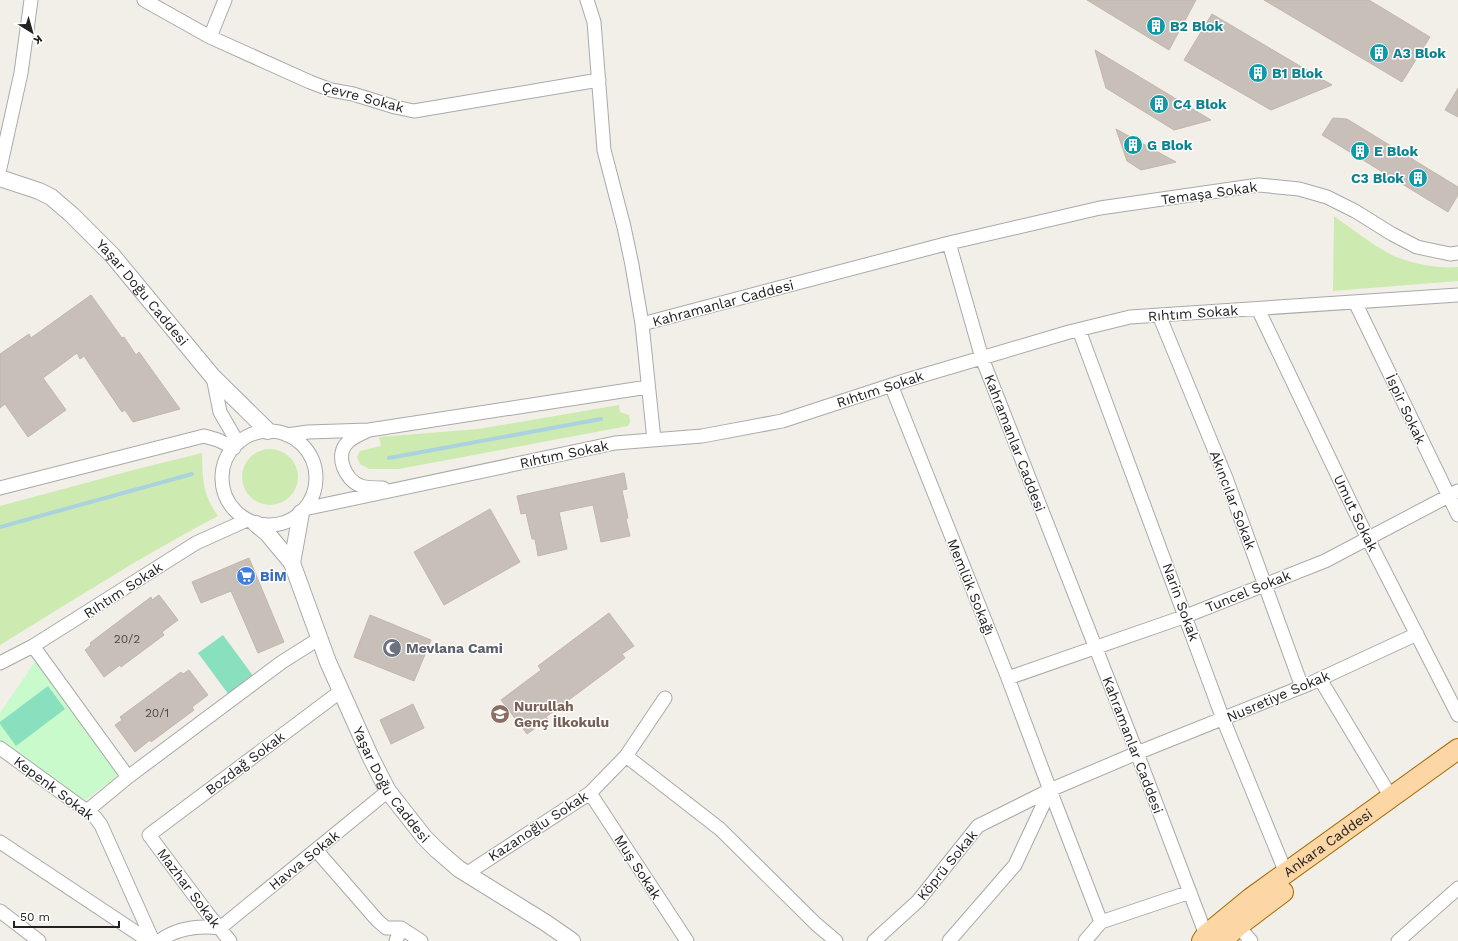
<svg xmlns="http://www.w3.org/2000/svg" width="1458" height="941" viewBox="0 0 1458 941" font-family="'Work Sans',sans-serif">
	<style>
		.grass { fill: #cdebb0 }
		.park { fill: #c8facc }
		.pitch { fill: #88e0be }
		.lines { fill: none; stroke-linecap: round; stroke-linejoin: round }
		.stream { stroke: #aad3df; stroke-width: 4 }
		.building { fill: #c7bfb8; stroke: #c4b6ab }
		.minor-casing { stroke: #a9a9a9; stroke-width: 15 }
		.tertiary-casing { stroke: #a9a9a9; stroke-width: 18 }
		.primary-casing { stroke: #a06b00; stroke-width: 22 }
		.minor { stroke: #fff; stroke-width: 13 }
		.tertiary { stroke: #fff; stroke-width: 16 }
		.primary { stroke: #fcd6a4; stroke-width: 20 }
		.labels { text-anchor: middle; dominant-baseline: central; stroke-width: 3; stroke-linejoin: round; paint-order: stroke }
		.number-label { font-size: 12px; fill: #4b4948 }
		.culture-label { font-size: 14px; font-weight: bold; fill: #0d838f; stroke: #fff; text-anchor: start }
		.street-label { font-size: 14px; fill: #222; stroke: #fff }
		.shop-label { font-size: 14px; font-weight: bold; fill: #366cbe; stroke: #fff; text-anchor: start }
		.worship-label { font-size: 14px; font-weight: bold; fill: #5b616d; stroke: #fff; text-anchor: start }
		.education-label { font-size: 14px; font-weight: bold; fill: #785e54; stroke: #fff; text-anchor: start }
	</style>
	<rect width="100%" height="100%" fill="#f2efe9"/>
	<path class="grass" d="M1334,216c17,12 36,27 54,37 18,10 50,16 70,14v14l-125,10z
		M619,405l1,7 9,3 1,7 -2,4 -229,43h-30l-9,-5 -3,-7 3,-6 21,-5 -2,-9 99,-8z
		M242 477a28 28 0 1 1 56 0a28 28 0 1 1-56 0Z
		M202,453c1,28 0,39 16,63 -75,39 -146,85 -218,129v-139l141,-38z"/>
	<path class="park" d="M37,659l80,114 -1,4 -32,24 -84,-57v-31z"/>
	<path class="pitch" d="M223,635l31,42 -25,18 -31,-42z
		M48,686l17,23 -49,37 -16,-22v-2z"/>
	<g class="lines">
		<path class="stream" d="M389,458l212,-39
			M0,527l192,-53"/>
	</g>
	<path class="building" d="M1087,0h109l-27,50z
		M1264,0h105l61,37 -28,45z
		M1212,14l120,71 -61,25 -87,-50z
		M1095,50l116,70 -37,10 -68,-42z
		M1458,88v29l-13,-7z
		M1333,118l14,1 111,68v8l-10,17 -126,-77z
		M1116,129l60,33 -35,8 -14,-9z
		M91,295l31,43 2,-1 12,18 3,-3 41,57 -47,13 -8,-12 -3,2 -38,-56 -4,3 -3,-6 -34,25 23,32 -38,27 -23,-33 -5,4v-54l29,-20 2,4z
		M624,473l3,16 -5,1 6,28 -2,1 4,17 -29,6 -8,-37 -34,7 8,37 -29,7 -3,-17h-3l-6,-26 -5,1 -4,-18z
		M490,509l30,53 -76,43 -30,-53z
		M249,558l35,84 -26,11 -27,-62 -30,12 -9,-21z
		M159,595l19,25 -16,12 2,3 -43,32 -1,-2 -16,12 -19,-27 6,-5 -1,-2 61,-46 1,3z
		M609,613l25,33 -12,8 3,4 -79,59 2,2 -21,15 -26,-34 40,-30 -3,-4z
		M370,615l61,25 -17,41 -60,-24z
		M189,670l19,25 -16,12 2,3 -43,32 -1,-2 -15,12 -20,-27 7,-5 -2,-3 61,-45 2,2z
		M413,704l11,24 -33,16 -11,-24z"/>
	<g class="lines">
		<g class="minor-casing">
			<path id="minor" d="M144,0l66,37 100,45 21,8 22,4 42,13 19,4 185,-31
				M587,0l7,22 10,128 20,77 8,38 10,59 12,116
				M210,37l15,-37
				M0,168l21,-95 10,-73
				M949,243l33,115 155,395 69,182
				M1355,302l103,213
				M1258,309l110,230 90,176
				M1159,315l67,163 76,209
				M642,324l307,-81 151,-35 159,-23 40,4 28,8 28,14 37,23 25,13 33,7 8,-1
				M1079,330l144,389 63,154
				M213,377l7,35 18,31
				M891,385l117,293 42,112
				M367,431c-6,3 -14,6 -19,11 -14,13 -3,38 13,44 6,2 15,2 22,2
				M222 478a47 47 0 1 1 94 0a47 47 0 1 1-94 0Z
				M287,435l21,-3 61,-2 279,-43
				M0,488l204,-52 14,4 16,8
				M304,509l311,-66 87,-7 80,-15 125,-41 162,-48 61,-15 328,-22
				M33,646l95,131 154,-115 38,-24
				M0,663l33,-17 163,-103 51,-23
				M1008,678l178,-62 139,-55 133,-70
				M1320,679l71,118
				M0,748l95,69 6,8 52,116
				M626,756l94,73 96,95 20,17
				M590,793l97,148
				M88,810l40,-33
				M0,842l149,99
				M316,850l61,70 9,8h15l20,13
				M466,874l124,-81 36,-37 39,-58
				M0,911l39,30
				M1101,922l89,-30
				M1238,926l13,15
				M159,941c18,-13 39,-16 61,-13l168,-137
				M230,941l-22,-27 -59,-79 192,-144
				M396,941l5,-13
				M874,941l44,-40 60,-75 72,-36
				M949,941l66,-76 35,-75
				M1085,941l16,-19 -51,-132 87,-37 172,-69 108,-50
				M1398,941l60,-53"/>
		</g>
		<g class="tertiary-casing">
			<g id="tertiary">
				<path id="s1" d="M0,178l39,13 12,6 21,18 40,40 101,122 55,54"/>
				<path id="s2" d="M256,524l11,9 25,30 36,99 43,96 17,33 36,46 13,13 22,19 87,54 26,18"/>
				<path d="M292,563l9,-50"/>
			</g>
		</g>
		<g class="primary-casing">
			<g id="primary">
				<path id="s3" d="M1202,941l4,-6 45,-37 207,-149"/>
				<path d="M1222,941l16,-15 45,-34"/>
			</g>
		</g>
		<use href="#minor" class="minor"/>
		<use href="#tertiary" class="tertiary"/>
		<use href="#primary" class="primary"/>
	</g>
	<defs>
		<g id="building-disc" transform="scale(1)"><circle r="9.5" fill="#0f9aa8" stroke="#fff"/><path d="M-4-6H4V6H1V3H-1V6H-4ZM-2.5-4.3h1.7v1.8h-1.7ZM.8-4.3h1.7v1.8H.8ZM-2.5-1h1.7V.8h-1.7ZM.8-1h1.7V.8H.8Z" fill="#fff"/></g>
		<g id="supermarket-disc" transform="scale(1)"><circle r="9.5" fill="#3f7fe0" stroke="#fff"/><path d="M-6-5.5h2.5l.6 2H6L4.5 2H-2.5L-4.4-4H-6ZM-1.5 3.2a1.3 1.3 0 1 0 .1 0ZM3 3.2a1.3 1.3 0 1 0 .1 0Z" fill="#fff"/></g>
		<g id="mosque-disc" transform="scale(1)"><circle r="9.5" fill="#6b7280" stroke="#fff"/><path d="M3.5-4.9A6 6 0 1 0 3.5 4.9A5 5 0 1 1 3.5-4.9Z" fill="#fff"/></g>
		<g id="school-disc" transform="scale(1)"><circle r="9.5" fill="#8d6e63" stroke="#fff"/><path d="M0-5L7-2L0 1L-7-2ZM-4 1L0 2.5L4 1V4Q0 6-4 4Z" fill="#fff"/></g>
	</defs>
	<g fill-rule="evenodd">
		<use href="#building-disc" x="1156" y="26"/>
		<use href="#building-disc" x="1379" y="53"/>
		<use href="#building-disc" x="1258" y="73"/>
		<use href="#building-disc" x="1159" y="104"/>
		<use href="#building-disc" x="1133" y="145"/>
		<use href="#building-disc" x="1360" y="151"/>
		<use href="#building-disc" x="1418" y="178"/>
		<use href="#supermarket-disc" x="246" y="576"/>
		<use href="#mosque-disc" x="392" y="648"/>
		<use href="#school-disc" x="500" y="714"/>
	</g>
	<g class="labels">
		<g class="number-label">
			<text x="127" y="639">20/2</text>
			<text x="157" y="713">20/1</text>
		</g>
		<g class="culture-label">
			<text x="1170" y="26">B2 Blok</text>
			<text x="1393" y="53">A3 Blok</text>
			<text x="1272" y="73">B1 Blok</text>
			<text x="1173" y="104">C4 Blok</text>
			<text x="1147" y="145">G Blok</text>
			<text x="1374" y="151">E Blok</text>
			<text x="1404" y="178" text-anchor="end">C3 Blok</text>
		</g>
		<g class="street-label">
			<text transform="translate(363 97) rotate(15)">Çevre Sokak</text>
			<text transform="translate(1209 193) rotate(-8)">Temaşa Sokak</text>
			<text stroke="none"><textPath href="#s1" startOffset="187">Yaşar Doğu Caddesi</textPath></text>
			<text transform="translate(723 303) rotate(-15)">Kahramanlar Caddesi</text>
			<text transform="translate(1193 313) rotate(-4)">Rıhtım Sokak</text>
			<text transform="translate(880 389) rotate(-18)">Rıhtım Sokak</text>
			<text transform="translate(1406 409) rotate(65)">İspir Sokak</text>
			<text transform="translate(1015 443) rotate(69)">Kahramanlar Caddesi</text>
			<text transform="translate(564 454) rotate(-12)">Rıhtım Sokak</text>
			<text transform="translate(1233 500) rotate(69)">Akıncılar Sokak</text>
			<text transform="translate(1356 513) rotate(64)">Umut Sokak</text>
			<text transform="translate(971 587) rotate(68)">Memlük Sokağı</text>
			<text transform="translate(123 590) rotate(-33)">Rıhtım Sokak</text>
			<text transform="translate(1248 591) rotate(-22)">Tuncel Sokak</text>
			<text transform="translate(1181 602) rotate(70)">Narin Sokak</text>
			<text transform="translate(1278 696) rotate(-23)">Nusretiye Sokak</text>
			<text transform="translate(1133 745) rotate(69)">Kahramanlar Caddesi</text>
			<text transform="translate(245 763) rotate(-37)">Bozdağ Sokak</text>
			<text stroke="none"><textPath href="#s2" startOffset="297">Yaşar Doğu Caddesi</textPath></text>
			<text transform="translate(54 788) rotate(37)">Kepenk Sokak</text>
			<text transform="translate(538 826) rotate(-33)">Kazanoğlu Sokak</text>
			<text stroke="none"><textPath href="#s3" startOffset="160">Ankara Caddesi</textPath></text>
			<text transform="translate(304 860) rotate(-39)">Havva Sokak</text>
			<text transform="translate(947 865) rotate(-51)">Köprü Sokak</text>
			<text transform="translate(638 867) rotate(57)">Muş Sokak</text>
			<text transform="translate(189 888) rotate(53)">Mazhar Sokak</text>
		</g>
		<g class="shop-label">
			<text x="260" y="576">BİM</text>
		</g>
		<g class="worship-label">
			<text x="406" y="648">Mevlana Cami</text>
		</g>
		<g class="education-label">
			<text x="514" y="706">Nurullah<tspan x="514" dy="16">Genç İlkokulu</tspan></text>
		</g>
	</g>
	<g transform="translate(32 32) rotate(143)" stroke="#ffffff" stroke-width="3" paint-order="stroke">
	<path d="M0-3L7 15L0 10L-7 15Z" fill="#222222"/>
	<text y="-6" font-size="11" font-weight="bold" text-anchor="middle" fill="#222222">K</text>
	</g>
	<path d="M14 921v6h105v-6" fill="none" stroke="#222222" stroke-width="2"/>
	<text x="20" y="921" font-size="12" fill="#222222" stroke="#ffffff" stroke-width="3" paint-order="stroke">50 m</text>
</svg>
